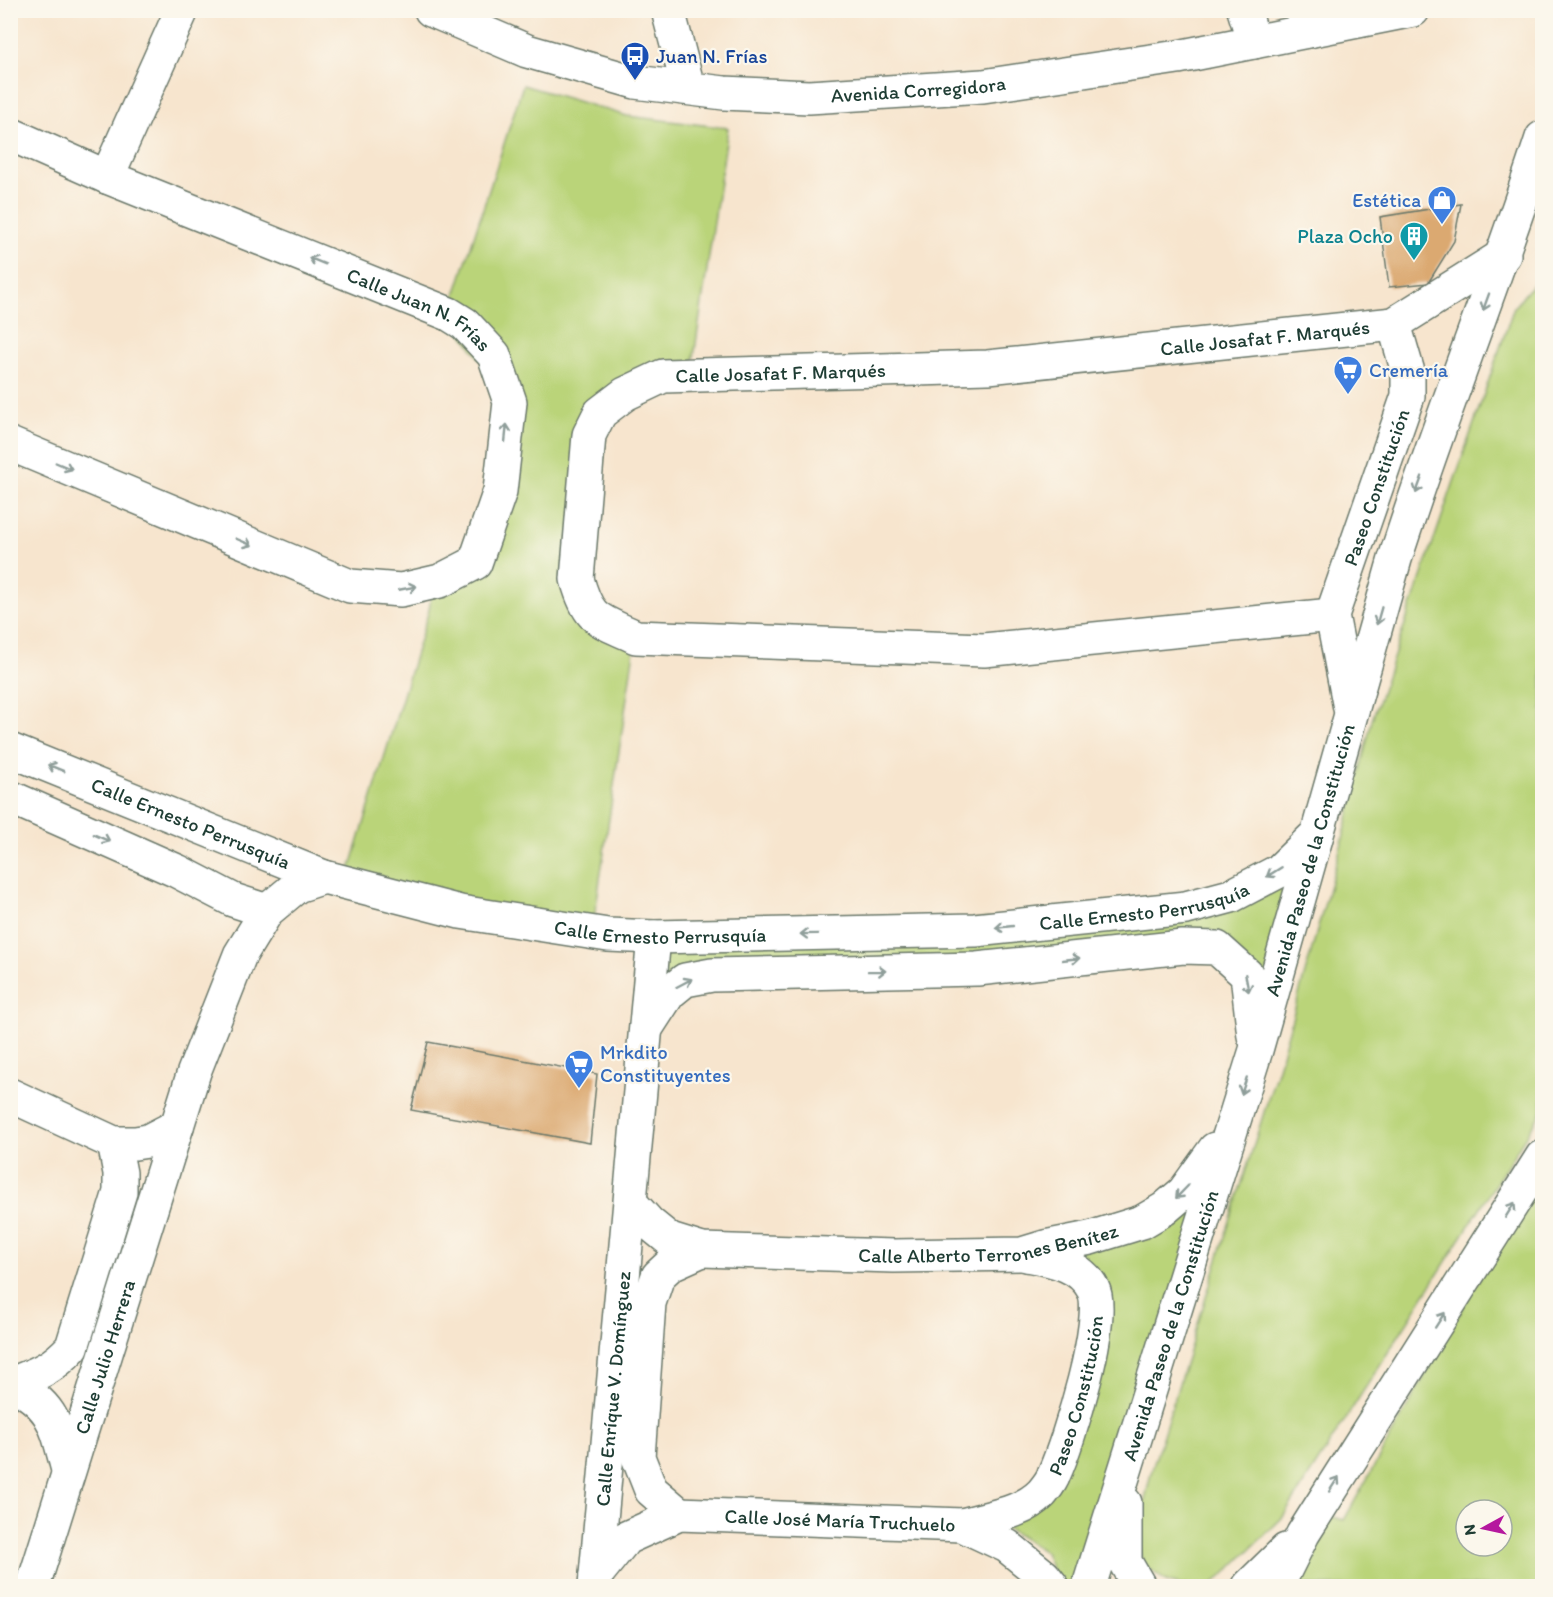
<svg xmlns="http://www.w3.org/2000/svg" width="1553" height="1597" viewBox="0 0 1553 1597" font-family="Itim,sans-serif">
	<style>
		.green { fill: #bad479; stroke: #6c8856; stroke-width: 1.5; fill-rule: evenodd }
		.building { fill: #dba971 }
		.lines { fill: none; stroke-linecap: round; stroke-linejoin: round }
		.minor-casing { stroke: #6b786a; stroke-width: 36 }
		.major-casing { stroke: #6b786a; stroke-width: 36 }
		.minor { stroke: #fff; stroke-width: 33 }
		.major { stroke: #fff; stroke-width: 33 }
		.oneway { stroke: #8f9e9a }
		.labels { text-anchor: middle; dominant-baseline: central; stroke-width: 4.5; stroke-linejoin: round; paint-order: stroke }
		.transit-label { font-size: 20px; fill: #164399; stroke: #fbf7ec; text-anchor: start }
		.street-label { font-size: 20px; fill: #1f3d34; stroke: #fbf7ec }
		.shop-label { font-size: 20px; fill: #366cbe; stroke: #fbf7ec; text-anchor: start }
		.culture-label { font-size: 20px; fill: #0d838f; stroke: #fbf7ec; text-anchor: end }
	</style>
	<rect width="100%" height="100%" fill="#fbf7ec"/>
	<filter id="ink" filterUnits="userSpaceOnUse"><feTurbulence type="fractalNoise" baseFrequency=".0167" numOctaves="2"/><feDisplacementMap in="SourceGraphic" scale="12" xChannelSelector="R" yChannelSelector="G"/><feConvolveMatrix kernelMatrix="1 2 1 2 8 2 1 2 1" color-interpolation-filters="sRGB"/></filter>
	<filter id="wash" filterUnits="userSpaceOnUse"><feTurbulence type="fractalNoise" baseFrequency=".008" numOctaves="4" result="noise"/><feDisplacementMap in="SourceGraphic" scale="24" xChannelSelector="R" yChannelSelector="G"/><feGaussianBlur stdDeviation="1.35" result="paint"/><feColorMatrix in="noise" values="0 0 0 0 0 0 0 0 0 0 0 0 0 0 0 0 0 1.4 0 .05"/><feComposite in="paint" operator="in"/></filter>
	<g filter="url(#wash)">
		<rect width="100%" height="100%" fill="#f7e5ce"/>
		<path class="green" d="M523,85l104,31 101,12 -36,242 -103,65 -12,144 59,58 -44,296 -246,-50 83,-273 2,-13 44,-35 34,-160 -60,-88z
			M1542,274v837l-259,406 -59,58 -15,11h-26l-17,-5 -23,-17 -7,-25 15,-66 130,-415 62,-219 29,-119 142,-413z
			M1318,833l-62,217 -9,-75 -30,-27 -548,45 -15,-56 532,-29z
			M1229,1136l-141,450h-30l-13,-34 -56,-35 42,-9 77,-203 -70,-55 107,-18z
			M1542,1166v420h-261l37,-73 26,7zM1466,1510h36v36h-36z"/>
		<g id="blocks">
			<path class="building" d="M1461,204l-7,37 -26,42 -39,4 -9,-70z
				M428,1042l169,32 -7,69 -179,-33z"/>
		</g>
	</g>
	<g filter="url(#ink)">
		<use href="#blocks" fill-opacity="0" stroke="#6b786a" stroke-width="1.5"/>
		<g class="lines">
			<g class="minor-casing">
				<g id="minor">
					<path d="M668,10l20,77"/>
					<path d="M1244,10l10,32"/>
					<path d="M1303,10l6,21"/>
					<path id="s1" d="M10,134l97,43 342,137 16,10 29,31 16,47 -10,89 -25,72 -35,18 -39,9 -51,-4 -340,-142"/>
					<path d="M107,177l75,-167"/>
					<path id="s2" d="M1332,615l-348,35 -348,-13c-38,-18 -47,-15 -59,-58l12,-144 11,-22 25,-19 38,-18 325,-9 406,-43 110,-69"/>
					<path id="s3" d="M1350,708l-18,-93 76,-219v-24l-14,-48"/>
					<path id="s4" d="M10,750l314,127 136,35 148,23 46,2 321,-7 211,-22 45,-12 48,-25 37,-36"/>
					<path d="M10,797l167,74 56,29 34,11"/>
					<path d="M647,1027l22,-34 16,-13 27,-5 265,-6 206,-22 34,1 30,27 7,61"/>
					<path d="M10,1095l104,48h21l13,-2 29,-15"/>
					<path id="s5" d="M631,1203l18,20 21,17 32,10 192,6 128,-2 23,-7 45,-9 52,-16 22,-13 20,-17 31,-43"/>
					<path d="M10,1383c45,22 46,43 58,87"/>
					<path d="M11,1384c28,-11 41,-15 61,-37l48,-155v-19l-6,-30"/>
					<path d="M1125,1503v59l14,24"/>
					<path d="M679,1514l-28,-24 -13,-33 11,-154 9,-27 13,-12 31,-14"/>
					<path id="s6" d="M962,1525c26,-8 60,-11 80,-32 4,-5 10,-12 12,-19 14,-31 54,-157 39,-185 -13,-25 -41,-29 -66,-34"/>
					<path id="s7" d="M596,1575l30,-37 53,-24 283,11 45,21 37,30 8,10"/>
					<path id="s8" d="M33,1586l161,-514 46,-117 27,-44 30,-25 27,-9"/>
					<path id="s9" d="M595,1586l59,-649"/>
					<path id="s10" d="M1089,1586l167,-536 139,-491c45,-141 101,-279 147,-421"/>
					<path d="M1249,1586l37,-36"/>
					<path d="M1277,1586l26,-52 239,-377"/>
				</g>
			</g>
			<g class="major-casing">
				<g id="major">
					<path id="s11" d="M431,10l96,41 108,31 89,11 85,4 174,-11 195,-29 235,-47"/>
				</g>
			</g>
			<use href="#minor" class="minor"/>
			<use href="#major" class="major"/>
		</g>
		<defs><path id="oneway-shaft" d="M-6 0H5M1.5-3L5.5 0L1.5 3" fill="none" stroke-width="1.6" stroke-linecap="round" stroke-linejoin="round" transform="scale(1.5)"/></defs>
		<g class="oneway">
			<use href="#oneway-shaft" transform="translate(317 261) rotate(-158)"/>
			<use href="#oneway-shaft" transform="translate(1486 302) rotate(110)"/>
			<use href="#oneway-shaft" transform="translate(506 433) rotate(-84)"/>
			<use href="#oneway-shaft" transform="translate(64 466) rotate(23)"/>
			<use href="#oneway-shaft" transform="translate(1419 485) rotate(110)"/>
			<use href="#oneway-shaft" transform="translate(244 542) rotate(23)"/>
			<use href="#oneway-shaft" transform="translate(408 588) rotate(-11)"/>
			<use href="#oneway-shaft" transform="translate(1379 616) rotate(106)"/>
			<use href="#oneway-shaft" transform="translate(56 768) rotate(-158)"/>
			<use href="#oneway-shaft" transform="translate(102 838) rotate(24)"/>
			<use href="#oneway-shaft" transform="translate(1274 872) rotate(148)"/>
			<use href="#oneway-shaft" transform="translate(1004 927) rotate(174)"/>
			<use href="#oneway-shaft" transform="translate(809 934) rotate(179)"/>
			<use href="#oneway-shaft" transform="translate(1071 959) rotate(-6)"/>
			<use href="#oneway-shaft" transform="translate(877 971) rotate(-1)"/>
			<use href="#oneway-shaft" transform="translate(684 983) rotate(-28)"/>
			<use href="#oneway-shaft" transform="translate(1247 983) rotate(79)"/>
			<use href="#oneway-shaft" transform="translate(1244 1086) rotate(108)"/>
			<use href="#oneway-shaft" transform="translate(1182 1192) rotate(134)"/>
			<use href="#oneway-shaft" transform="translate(1510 1210) rotate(-58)"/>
			<use href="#oneway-shaft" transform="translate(1440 1320) rotate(-57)"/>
			<use href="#oneway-shaft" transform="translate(1334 1484) rotate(-57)"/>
		</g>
	</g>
	<defs>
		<g id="bus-pin" transform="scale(1.5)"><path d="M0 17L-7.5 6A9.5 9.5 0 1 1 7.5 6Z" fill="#1a4fb4" stroke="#fbf7ec"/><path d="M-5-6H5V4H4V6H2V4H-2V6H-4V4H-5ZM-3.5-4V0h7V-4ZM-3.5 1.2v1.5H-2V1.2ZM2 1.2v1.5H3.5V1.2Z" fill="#fff"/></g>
		<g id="shop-pin" transform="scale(1.5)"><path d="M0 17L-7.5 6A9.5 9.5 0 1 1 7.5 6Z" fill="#3f7fe0" stroke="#fbf7ec"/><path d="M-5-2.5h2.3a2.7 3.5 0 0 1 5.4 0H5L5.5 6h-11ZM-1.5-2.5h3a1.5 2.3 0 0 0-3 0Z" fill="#fff"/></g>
		<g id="building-pin" transform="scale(1.5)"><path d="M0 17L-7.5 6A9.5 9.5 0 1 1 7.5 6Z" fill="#0f9aa8" stroke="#fbf7ec"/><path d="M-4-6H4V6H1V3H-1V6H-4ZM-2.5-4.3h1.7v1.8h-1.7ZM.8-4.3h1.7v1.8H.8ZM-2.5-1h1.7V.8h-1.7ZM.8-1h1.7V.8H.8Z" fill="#fff"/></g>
		<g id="supermarket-pin" transform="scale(1.5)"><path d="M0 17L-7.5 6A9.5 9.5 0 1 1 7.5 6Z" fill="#3f7fe0" stroke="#fbf7ec"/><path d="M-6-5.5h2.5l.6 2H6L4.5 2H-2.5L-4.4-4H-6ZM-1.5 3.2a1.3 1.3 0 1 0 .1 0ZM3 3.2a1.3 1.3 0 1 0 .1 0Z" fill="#fff"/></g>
	</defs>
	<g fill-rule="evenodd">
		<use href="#bus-pin" x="635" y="56"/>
		<use href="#shop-pin" x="1442" y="200"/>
		<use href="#building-pin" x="1414" y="236"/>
		<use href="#supermarket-pin" x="1348" y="370"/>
		<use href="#supermarket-pin" x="579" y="1064"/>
	</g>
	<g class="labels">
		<g class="transit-label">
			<text x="656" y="56">Juan N. Frías</text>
		</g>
		<g class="street-label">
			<text stroke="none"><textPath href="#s11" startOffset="501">Avenida Corregidora</textPath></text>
			<text stroke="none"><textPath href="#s1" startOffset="446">Calle Juan N. Frías</textPath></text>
			<text stroke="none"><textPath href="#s2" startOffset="1632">Calle Josafat F. Marqués</textPath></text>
			<text stroke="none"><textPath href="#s2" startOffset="1146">Calle Josafat F. Marqués</textPath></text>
			<text stroke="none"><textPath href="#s3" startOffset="230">Paseo Constitución</textPath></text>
			<text stroke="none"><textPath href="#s4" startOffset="195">Calle Ernesto Perrusquía</textPath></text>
			<text stroke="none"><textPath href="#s10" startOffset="759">Avenida Paseo de la Constitución</textPath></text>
			<text stroke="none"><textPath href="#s4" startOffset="1167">Calle Ernesto Perrusquía</textPath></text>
			<text stroke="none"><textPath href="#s4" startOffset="681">Calle Ernesto Perrusquía</textPath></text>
			<text stroke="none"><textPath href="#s5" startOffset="375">Calle Alberto Terrones Benítez</textPath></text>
			<text stroke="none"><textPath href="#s10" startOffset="273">Avenida Paseo de la Constitución</textPath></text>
			<text stroke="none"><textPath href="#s8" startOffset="240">Calle Julio Herrera</textPath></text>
			<text stroke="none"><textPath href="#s9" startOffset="198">Calle Enríque V. Domínguez</textPath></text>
			<text stroke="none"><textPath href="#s6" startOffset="192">Paseo Constitución</textPath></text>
			<text stroke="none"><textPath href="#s7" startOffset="267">Calle José María Truchuelo</textPath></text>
		</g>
		<g class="shop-label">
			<text x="1421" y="200" text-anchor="end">Estética</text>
			<text x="1369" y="370">Cremería</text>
			<text x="600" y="1052">Mrkdito<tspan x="600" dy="23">Constituyentes</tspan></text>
		</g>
		<g class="culture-label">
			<text x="1393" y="236">Plaza Ocho</text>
		</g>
	</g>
	<rect width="1553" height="1597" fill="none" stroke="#fbf7ec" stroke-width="36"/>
	<g transform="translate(1484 1528) rotate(262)"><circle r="28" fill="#fbf7ec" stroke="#a3ada2" stroke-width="1.5"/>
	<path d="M0-4.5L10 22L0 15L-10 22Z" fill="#b5179e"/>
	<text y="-9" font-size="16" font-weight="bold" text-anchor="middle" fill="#1f3d34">N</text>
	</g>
</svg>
